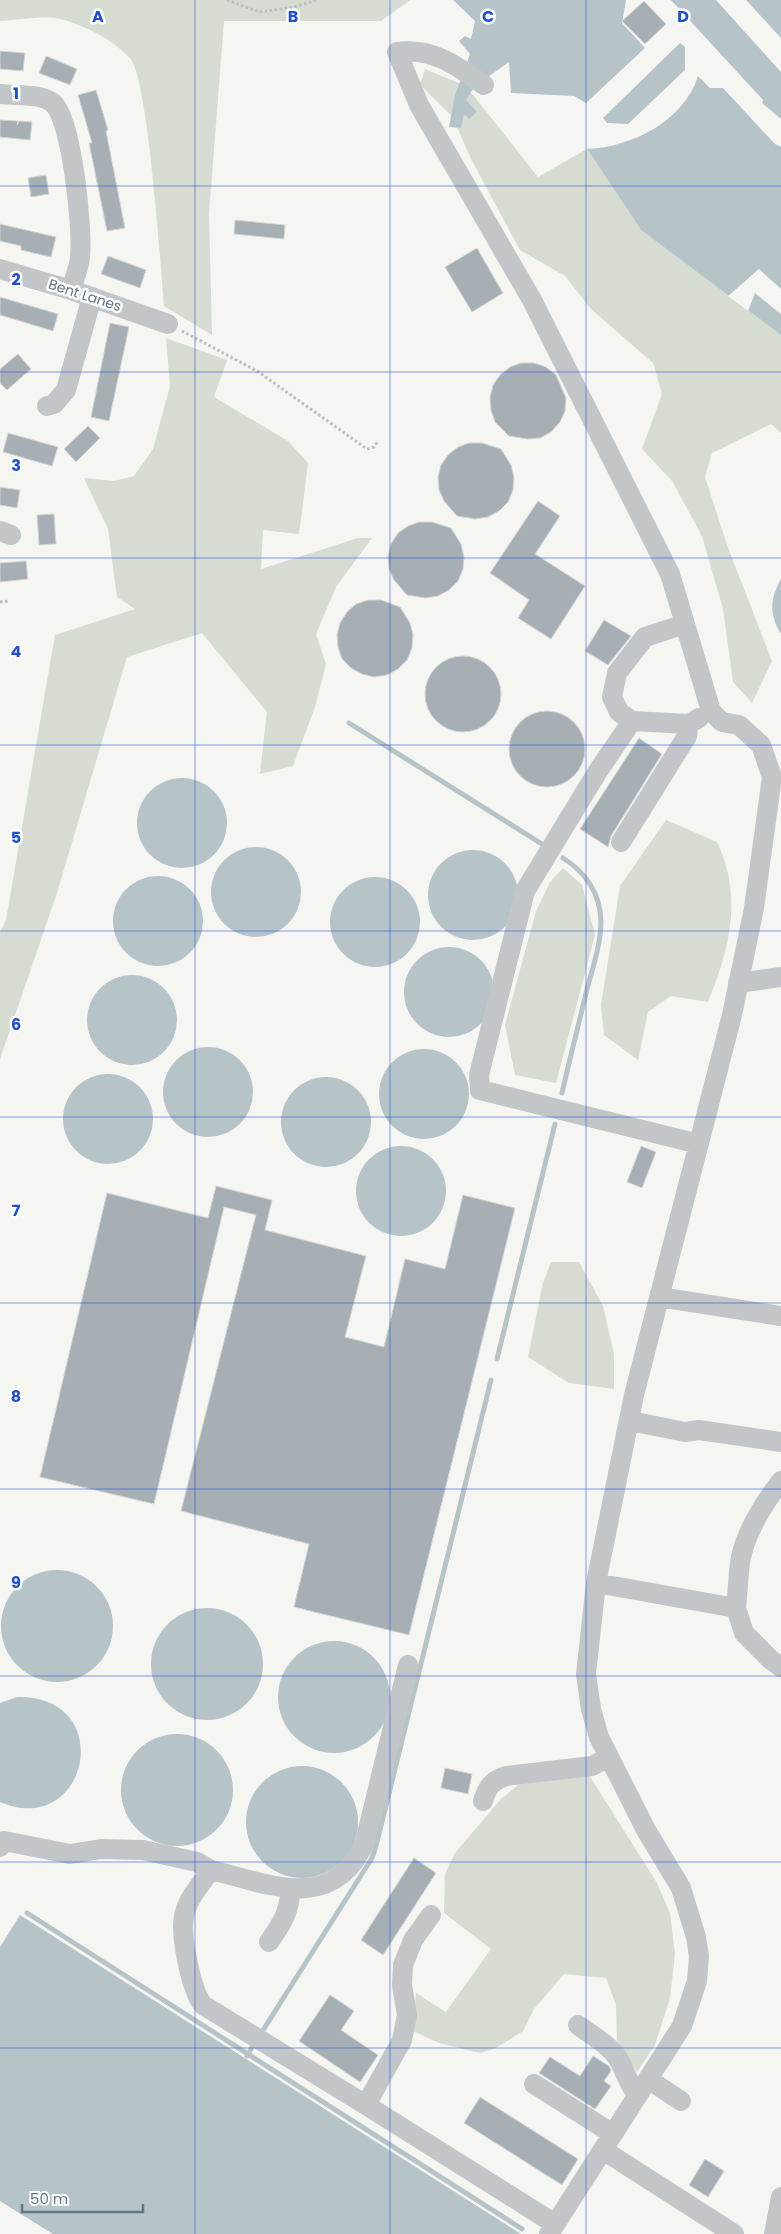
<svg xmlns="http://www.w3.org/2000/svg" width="781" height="2234" viewBox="0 0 781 2234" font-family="Poppins,sans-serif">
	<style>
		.green { fill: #d6dcd2 }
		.water { fill: #b6c4c8 }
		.pier { fill: #f5f5f1 }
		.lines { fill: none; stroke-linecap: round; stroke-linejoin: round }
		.stream { stroke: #b6c4c8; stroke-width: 5 }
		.building { fill: #a6afb4; stroke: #d6d6d3 }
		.path { stroke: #bbbec0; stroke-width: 3; stroke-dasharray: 2.5 2.5; stroke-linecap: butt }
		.minor { stroke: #c2c6c9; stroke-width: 20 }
		.grid { fill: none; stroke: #1d4ed8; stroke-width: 1; stroke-opacity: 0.55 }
		.labels { text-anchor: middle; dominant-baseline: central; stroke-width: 5; stroke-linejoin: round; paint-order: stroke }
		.street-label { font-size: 14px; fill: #627683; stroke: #fff }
		.grid-label { font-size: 16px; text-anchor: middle; font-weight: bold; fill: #1d4ed8; stroke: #fff; stroke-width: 5; stroke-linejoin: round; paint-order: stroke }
	</style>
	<rect width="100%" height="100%" fill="#f5f5f1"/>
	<path class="green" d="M0,0h410l-29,21h-157l-15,192 3,122 -48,-29c-3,-37 -16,-229 -34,-248 -18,-19 -44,-32 -69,-39 -16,-4 -44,1 -61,2z
		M425,69l41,17 72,91 49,-28 54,81 140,105v98l-10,-9 -59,29 -7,24 22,68 45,116 -20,42 -19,-21 -10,-73 -21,-73 -30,-55 -30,-32 20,-55 -9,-31 -62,-54 -26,-33 -45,-26 -49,-91 -19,-43 -32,-31z
		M166,338l61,22 -13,37 74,44 20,22 -9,71 -36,-4 -2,39 97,-31h14l-36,49 -20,47 10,30 -11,43 -22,59 -33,8 7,-62 -65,-79 -75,24 -70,236 -57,166v-127l6,-12 49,-285 80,-26 -18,-12 -9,-68 -24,-51 30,3 20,-5 19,-27 17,-63z
		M666,820l51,22c26,55 13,106 -9,160l-37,-6 -23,16 -10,48 -34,-25 -3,-30 19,-119z
		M563,868l19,17 13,50 -39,148 -41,-8 -10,-50 31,-114 14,-29z
		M551,1262h28l24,44 11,48v35l-45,-6 -41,-26 15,-74z
		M589,1775l68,108 13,30 5,41 -5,44 -15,47 -18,27 -20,-32 -1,-35 -10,-27 -42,-4 -30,35 -11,22 -27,17 -16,5 -41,-10 -26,-12 3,-38 30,19 45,-63 -47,-36 1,-39 10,-21 46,-54 24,-20z"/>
	<path class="water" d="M453,0h173l-4,23 23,25 -59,55 -12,-7 -63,-3 -2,-31 -34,24 -9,14 11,12 -8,7 -5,-5 -3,14 -12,-1 6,-32 15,-41 -11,-13 6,-5 6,3 4,-18z
		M671,0h45l65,72v47l-19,-16 1,-3z
		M746,0h35v38z
		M680,43l5,4v23l-57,54 -21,-1 -4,-5z
		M698,76l12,12h13l52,56 6,3v188l-140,-105 -54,-81c45,-2 97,-28 111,-73z
		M781,579v55c-12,-19 -11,-36 0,-55z
		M137 823a45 45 0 1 1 90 0a45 45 0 1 1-90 0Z
		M211 892a45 45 0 1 1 90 0a45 45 0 1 1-90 0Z
		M428 895a45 45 0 1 1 90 0a45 45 0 1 1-90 0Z
		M113 921a45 45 0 1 1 90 0a45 45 0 1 1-90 0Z
		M330 922a45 45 0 1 1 90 0a45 45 0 1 1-90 0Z
		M404 992a45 45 0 1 1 90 0a45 45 0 1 1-90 0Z
		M87 1020a45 45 0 1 1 90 0a45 45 0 1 1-90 0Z
		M163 1092a45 45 0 1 1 90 0a45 45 0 1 1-90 0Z
		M379 1094a45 45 0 1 1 90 0a45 45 0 1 1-90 0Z
		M63 1119a45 45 0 1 1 90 0a45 45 0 1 1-90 0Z
		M281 1122a45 45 0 1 1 90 0a45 45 0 1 1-90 0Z
		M356 1191a45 45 0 1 1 90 0a45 45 0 1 1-90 0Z
		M1 1626a56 56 0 1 1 112 0a56 56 0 1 1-112 0Z
		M151 1664a56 56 0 1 1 112 0a56 56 0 1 1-112 0Z
		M278 1697a56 56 0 1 1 112 0a56 56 0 1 1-112 0Z
		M17,1697c102,-2 71,143 -17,105v-99z
		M121 1790a56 56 0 1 1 112 0a56 56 0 1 1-112 0Z
		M246 1822a56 56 0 1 1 112 0a56 56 0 1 1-112 0Z
		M20,1915l501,319h-468l-53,-33v-254z"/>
	<path class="pier" d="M759,269l22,20v25l-26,-21 -7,18 -20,-15z"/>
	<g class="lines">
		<path class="stream" d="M349,723l193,121
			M562,1093c8,-35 17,-70 25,-104 6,-22 14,-46 14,-68 -1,-28 -16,-49 -38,-63
			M497,1359l58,-235
			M27,1913l495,316
			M260,2035l112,-177 4,-12 115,-466
			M247,2056l8,-14"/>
	</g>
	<path class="building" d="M644,1l22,23 -21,20 -23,-23z
		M0,51l25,2 -2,18 -23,-2z
		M46,56l31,13 -7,16 -31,-12z
		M96,90l12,40 -2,1 19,97 -18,3 -18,-88h3l-14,-48z
		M0,120l18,1 -1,4 2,-4 13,1 -2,18 -30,-3z
		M46,175l3,19 -18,3 -3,-19z
		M235,220l50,5 -1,14 -50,-5z
		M0,224l56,13 -5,20 -30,-7v-4l-21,-5z
		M477,248l26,45 -31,19 -27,-45z
		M108,256l38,14 -6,18 -39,-14z
		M0,297l58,17 -5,17 -53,-16z
		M110,323l19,4 -20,94 -18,-4z
		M18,354l13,15 -24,21 -7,-7v-14z
		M521,363h13l12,4 10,8 10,23 -1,13 -5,11 -9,10 -11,6 -13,1 -18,-3 -14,-14 -4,-12 -1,-12 3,-13 7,-10 10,-8z
		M88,426l12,12 -24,24 -12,-13z
		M8,433l50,14 -6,19 -49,-14z
		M469,443h13l19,6 10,16 3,13 -1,12 -5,12 -9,9 -11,6 -13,2 -18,-3 -13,-15 -5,-11 -1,-13 3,-12 7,-10 10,-8z
		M0,487l20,3 -3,18 -17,-3z
		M538,501l22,15 -25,38 50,32 -34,53 -33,-21 11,-18 -39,-27z
		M54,514l2,30 -17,1 -2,-30z
		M419,522h13l19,6 10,16 3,13 -1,12 -5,12 -9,9 -11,6 -13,2 -18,-3 -13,-15 -5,-11 -1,-13 3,-12 7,-11 10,-7z
		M26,561l2,18 -28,3v-19z
		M368,600h13l19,7 10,16 3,12 -1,13 -5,12 -9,9 -11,6 -13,2 -12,-3 -11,-6 -9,-9 -4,-12 -1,-12 3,-12 7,-11 9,-8z
		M604,620l27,16 -23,29 -23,-14z
		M425 694a38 38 0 1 1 76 0a38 38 0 1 1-76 0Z
		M509 749a38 38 0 1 1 76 0a38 38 0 1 1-76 0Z
		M639,738l23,16 -51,82 -3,11 -28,-18z
		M641,1146l15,6 -14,36 -15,-6z
		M216,1186l56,14 -7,30 101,26 -21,81 39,10 21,-88 40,10 18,-74 52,13 -106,427 -115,-28 15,-63 -128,-33 75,-296 -32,-8 -70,297 -114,-27 67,-284 101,25z
		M445,1768l27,6 -4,20 -27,-6z
		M414,1858l22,15 -53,82 -22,-15z
		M330,1995l24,16 -13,19 37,25 -18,27 -61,-41z
		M593,2056l16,10 2,5 -7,10 7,5 -16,23 -56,-36 11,-16 30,19z
		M480,2097l98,62 -16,26 -98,-62z
		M705,2159l19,12 -16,26 -19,-12z"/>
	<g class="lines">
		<path class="path" d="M227,0l32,12 35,-5 23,-7
			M182,331l75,40 110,78 7,-2 4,-6
			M0,602l10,-1"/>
		<path class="minor" d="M484,85c-27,-19 -52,-38 -87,-33l22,53 113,195 138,274 41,137 11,11 17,3 22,20 11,32 -18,131 -22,107 -98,380 -38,188 -10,91 5,35 8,28 47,93 35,58 15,49 3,19 -2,25 -15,45 -133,208
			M0,94c16,2 40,-1 53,9 19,16 30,128 27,154 -1,11 -6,22 -9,33
			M0,269l71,21 97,34
			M47,406l7,-2 12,-14 26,-93
			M0,531l11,4
			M685,624l-40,13 -28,36 -5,24 7,15 13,9 57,3
			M632,721l-34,50 -73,120 -46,184 1,15 219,54
			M621,842l66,-106 2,-12 10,-6
			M738,983l43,-6
			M659,1297l122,19
			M630,1421l55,11 14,-2 82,12
			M596,1583l140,25 8,25 27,27 10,7
			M736,1608c2,-17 2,-35 5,-51 6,-27 23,-54 40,-76
			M483,1801c4,-14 9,-20 23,-25l86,-10 17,-9
			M0,1847l4,-6 66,13 31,-5 42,1 54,12 14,8c-10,14 -24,29 -27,46 -4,19 7,74 19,89l163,100 189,119
			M211,1870c58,14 122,44 154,-28l43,-177
			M269,1942c12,-17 22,-32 21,-54
			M578,2025c13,10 30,19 39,32 9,13 10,27 21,38
			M648,2079l33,22
			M534,2084l79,50
			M366,2105l36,-65 5,-25 -5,-30 1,-20 10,-25 18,-25
			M603,2150l131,84
			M774,2234l7,-37"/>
	</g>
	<path class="grid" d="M195,0v2234M390,0v2234M586,0v2234M0,186h781M0,372h781M0,558h781M0,745h781M0,931h781M0,1117h781M0,1303h781M0,1489h781M0,1676h781M0,1862h781M0,2048h781"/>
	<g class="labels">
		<g class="street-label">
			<text transform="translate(85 295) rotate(18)">Bent Lanes</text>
		</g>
	</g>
	<g class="grid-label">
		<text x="98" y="22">A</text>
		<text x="293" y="22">B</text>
		<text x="488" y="22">C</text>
		<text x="683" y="22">D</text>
		<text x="16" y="99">1</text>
		<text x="16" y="285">2</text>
		<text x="16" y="471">3</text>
		<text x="16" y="657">4</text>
		<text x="16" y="843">5</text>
		<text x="16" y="1030">6</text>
		<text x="16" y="1216">7</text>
		<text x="16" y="1402">8</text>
		<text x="16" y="1588">9</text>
	</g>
	<path d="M22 2204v8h121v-8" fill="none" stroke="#627683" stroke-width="2.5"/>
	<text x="30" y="2204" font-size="15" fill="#627683" stroke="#ffffff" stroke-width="4" paint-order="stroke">50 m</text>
</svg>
